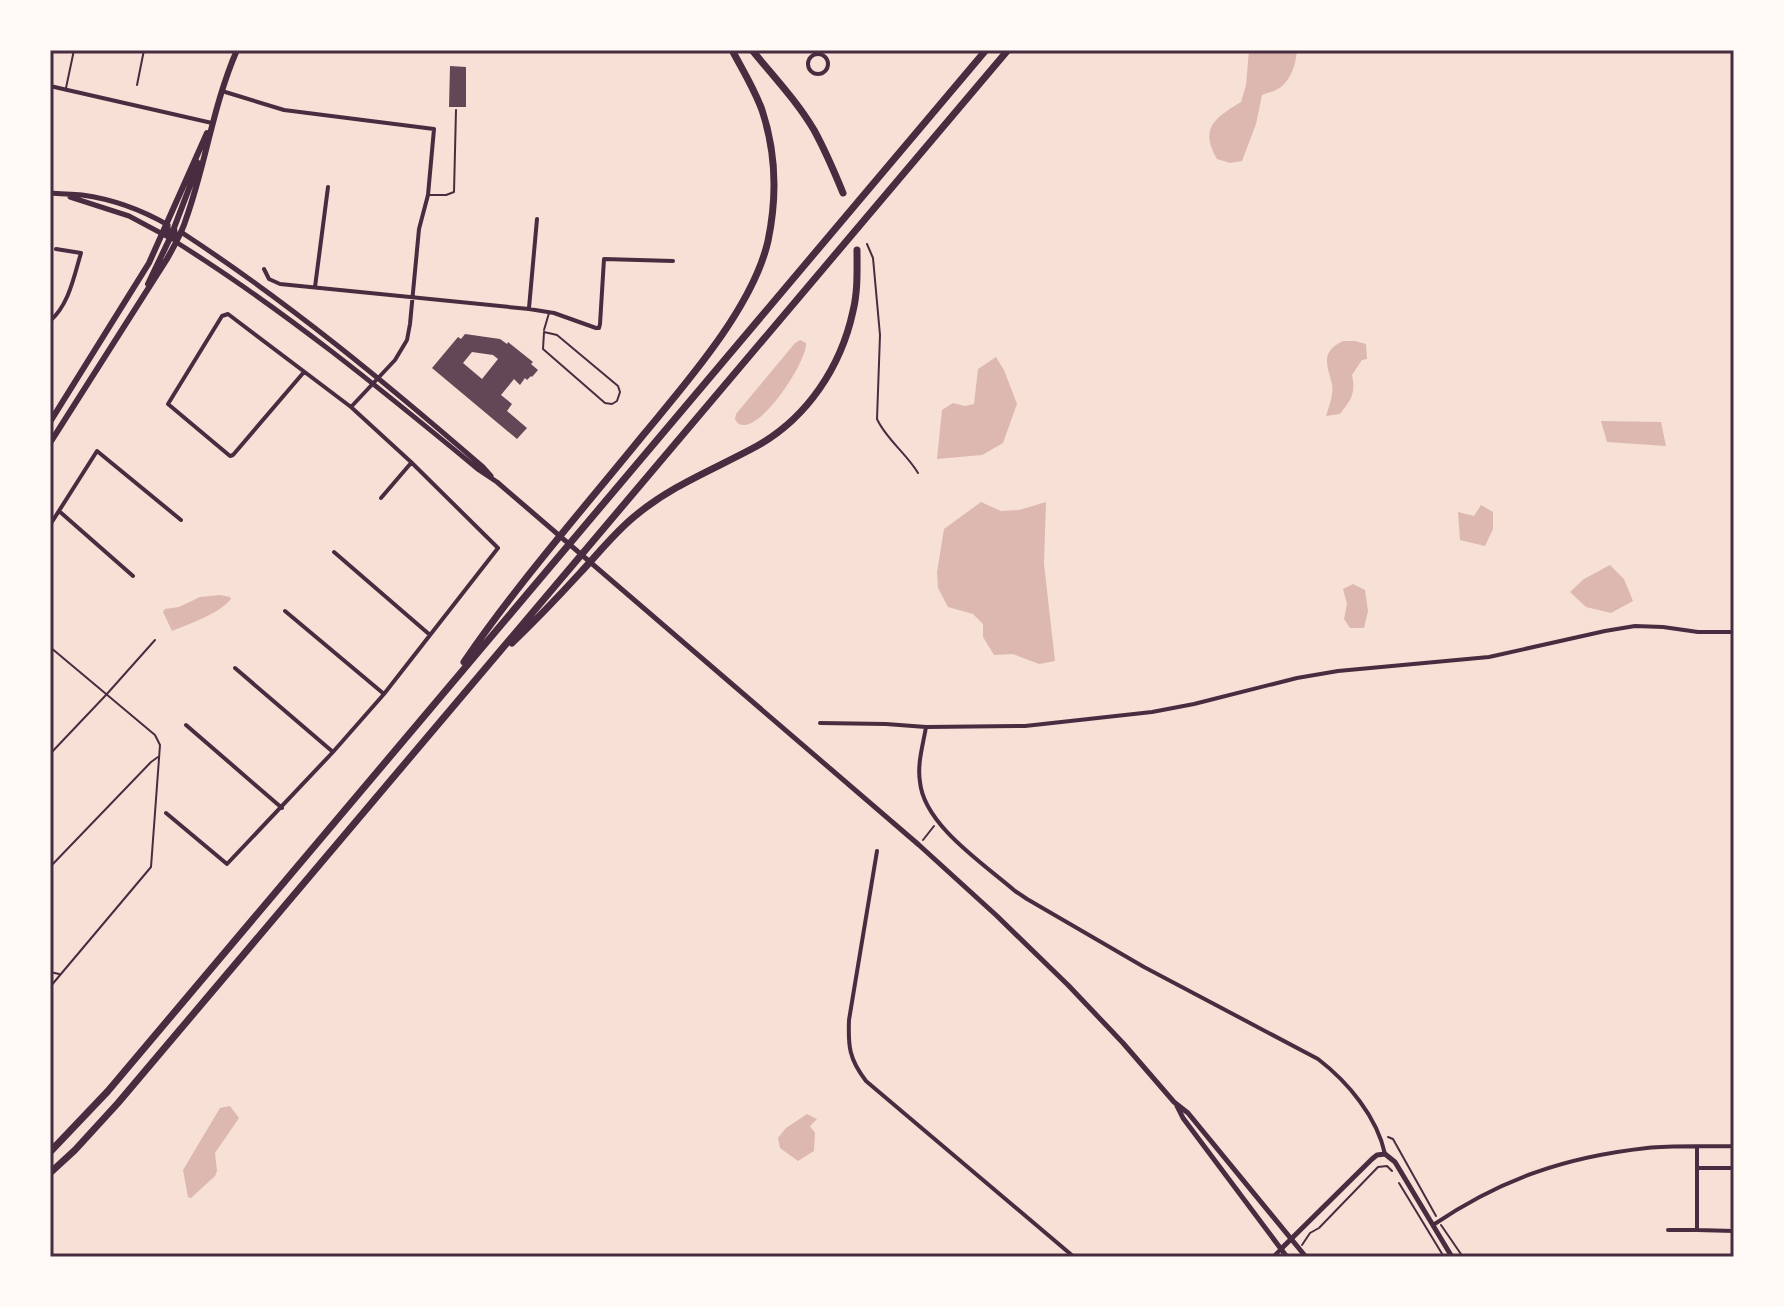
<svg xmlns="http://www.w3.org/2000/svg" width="1784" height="1307" viewBox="0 0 1784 1307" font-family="'Noto Sans',sans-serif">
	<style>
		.water { fill: #dcb8b0 }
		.building { fill: #644757; fill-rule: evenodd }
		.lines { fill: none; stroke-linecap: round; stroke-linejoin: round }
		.path { stroke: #4a2c40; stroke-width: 2 }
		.service { stroke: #4a2c40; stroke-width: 2 }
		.minor { stroke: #4a2c40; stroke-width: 4 }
		.tertiary { stroke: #4a2c40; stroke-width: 5 }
		.secondary { stroke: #4a2c40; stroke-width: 5 }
		.primary { stroke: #4a2c40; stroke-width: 6 }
		.motorway { stroke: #4a2c40; stroke-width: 7 }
		.neatline { fill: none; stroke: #4a2c40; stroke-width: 3 }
	</style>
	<rect width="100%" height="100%" fill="#f7e1d7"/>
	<path class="water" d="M1249,50h48c-1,13 -5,28 -16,37 -5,4 -14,6 -19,8l-6,29 -14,37 -12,2 -13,-4c-18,-31 -2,-41 24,-57l5,-17z
		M800,340l6,3c2,17 -46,92 -67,81 -2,-1 -3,-3 -4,-5l1,-5 59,-71z
		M1343,341h12l11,3 1,15 -5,1 -10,15c4,19 -1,25 -12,39l-14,2c3,-10 8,-22 6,-32 -5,-20 -12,-32 11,-43z
		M996,357l8,13 13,34 -14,39 -21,12 -45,4 5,-49 11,-7 12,3 9,-2 4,-35z
		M1601,421l60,1 5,24 -59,-4z
		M981,502l20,9 18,-1 27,-8 -2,62 11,97 -16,3 -26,-10 -19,1 -11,-18v-13l-10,-10 -25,-7 -10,-19 -1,-16 7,-43z
		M1481,505l12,7v17l-8,17 -25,-6 -2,-28 16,4z
		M1610,565l14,14 9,22 -22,12 -25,-6 -16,-15 14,-13z
		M1353,584l12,6 3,21 -4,17h-14l-6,-9 3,-15 -4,-15z
		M220,595l10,2 1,2c-14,16 -40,24 -59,32l-9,-19 2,-3 14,-2 21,-10z
		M230,1106l9,12 -24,35 2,18 -2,5 -24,22 -3,-1 -5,-27 37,-62z
		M807,1114l10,5 -7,7 5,7 -1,18 -16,10 -18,-13 -2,-10 8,-10z"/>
	<path class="building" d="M450,66l16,1v40h-17z
		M465,334l35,5 7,5 1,-2 25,20 -2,2 7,6 -6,7 -1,-1 -4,4 -2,-2 -5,7 -6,-6 -13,16 11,9 -5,7 20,17 -10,11 -85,-71 26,-31 3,2zM472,352l21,3 5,4 -16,20 -19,-16z"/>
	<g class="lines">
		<path class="path" d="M867,244l6,14 7,77 -3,84c9,20 30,35 41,54
			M923,840l11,-14
			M1388,1137l5,2 43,77
			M1399,1183l45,74
			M1441,1225l22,32
			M1302,1245l8,-12 9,-5 59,-61 9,-1 5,5"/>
		<path class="service" d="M137,85l7,-35
			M66,88l8,-38
			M430,195h16l8,-3 2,-82
			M544,330l5,-17
			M544,332l13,3 61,51 2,6 -3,9 -5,3 -7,-1 -62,-54z
			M50,647l105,88 5,10 -9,122 -101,120
			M50,754l56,-59 49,-55
			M50,867l101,-105 7,-5
			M50,972l9,2"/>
		<path class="minor" d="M808 64a10 10 0 1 1 20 0a10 10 0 1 1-20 0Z
			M50,86l162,37
			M222,91l62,19 150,19 -6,66 -9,34 -9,95 -3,16 -12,20 -44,47
			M264,269l5,10 11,5 249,25 25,4 42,15h3l1,-4 4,-65 69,2
			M315,287l13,-100
			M529,308l8,-89
			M50,321c19,-16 24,-45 31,-68l-25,-4
			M381,498l30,-35
			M59,511l74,65
			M50,525l47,-74 84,69
			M334,552l96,83
			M285,611l99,83
			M235,668l98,84
			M820,723l66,1 40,3
			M186,725l96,83
			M166,813l61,51 106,-112 51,-58 114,-146 -87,-86 -60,-55 -123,-93 -6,2 -54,88 62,52 3,-1 71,-83
			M877,851l-28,169c-1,26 0,39 17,61l208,176
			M1697,1147v83l37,1
			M1385,1154c-8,-37 -37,-72 -67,-95l-174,-92 -117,-68 -12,-8c-31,-27 -91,-66 -95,-109 -3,-18 3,-37 6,-55l99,-1 127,-14 42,-8 103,-26 41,-7 151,-14 116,-26 30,-5 28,1 35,5h36
			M1697,1168h37
			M1433,1225c68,-46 132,-68 214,-77 28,-3 58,-1 87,-2
			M1668,1230h29
			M1273,1257l8,-8"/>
		<path class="tertiary" d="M50,193c11,1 22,1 32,2 29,4 60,15 86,30
			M70,197l59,19 43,23
			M1281,1249l91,-90 5,-4 8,-1 10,8 57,95"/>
		<path class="secondary" d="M181,232c107,70 205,151 302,235l8,9
			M176,242c107,67 206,148 303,228l18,12 422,363 78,71 71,69 55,58 51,59 14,11 118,144
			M1177,1106l6,12 104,139"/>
		<path class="primary" d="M176,242l-2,-14 19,-50 4,-16
			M148,284l22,-46 -3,-13
			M50,422l99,-159 58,-130
			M50,443l117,-184c7,-13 15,-26 19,-40 20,-56 27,-114 51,-169"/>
		<path class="motorway" d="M752,50c21,26 45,51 62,80 11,20 20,41 29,63
			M512,643c23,-22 46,-46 68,-70 18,-19 34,-40 55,-57 37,-31 80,-47 122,-70 50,-28 84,-79 96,-135 5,-20 4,-41 4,-61
			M464,662c54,-79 120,-154 180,-228 43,-52 109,-127 124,-193 9,-43 8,-89 -6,-131 -8,-22 -20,-41 -30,-60
			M50,1152l58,-61 878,-1041
			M50,1173l25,-23 43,-47 890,-1053"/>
	</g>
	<rect width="1784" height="1307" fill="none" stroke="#fffaf5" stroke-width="104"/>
	<rect x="52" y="52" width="1680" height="1203" class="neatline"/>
</svg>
